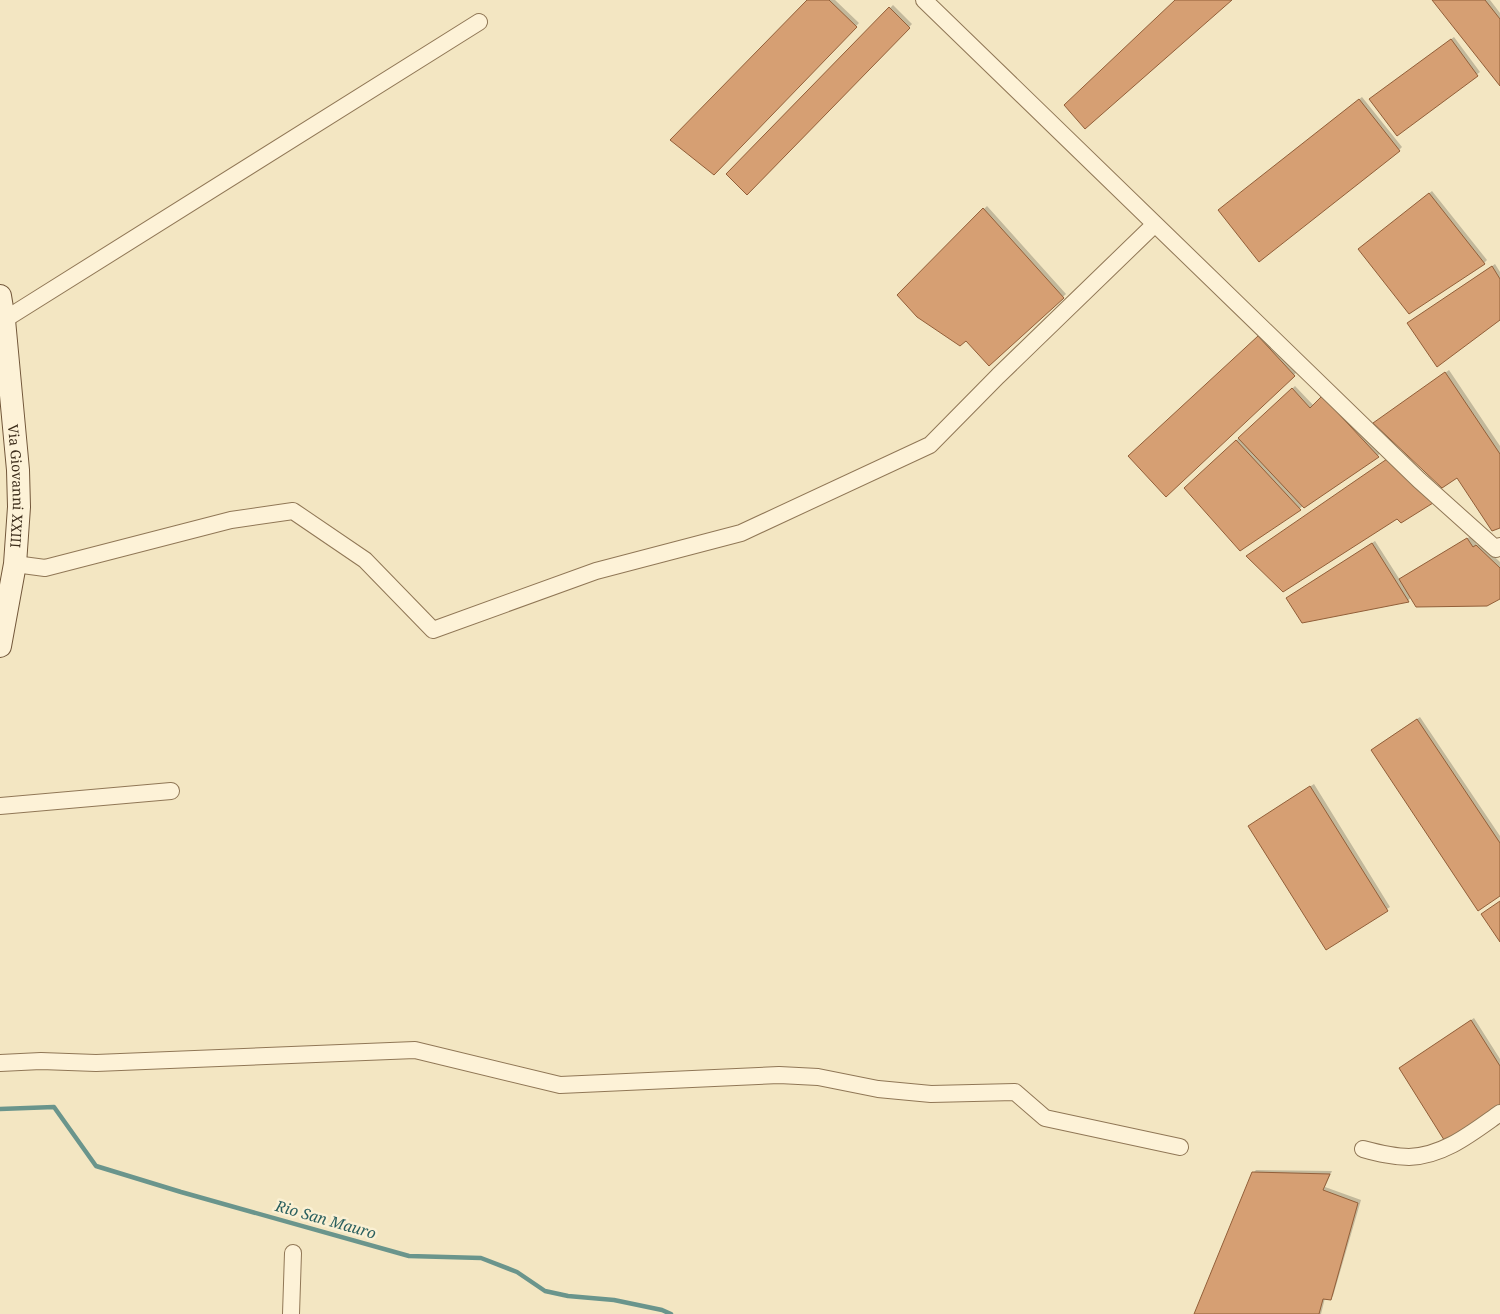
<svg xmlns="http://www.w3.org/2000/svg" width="1500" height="1314" viewBox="0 0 1500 1314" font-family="'Noto Serif',serif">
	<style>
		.shadow { fill: #0003 }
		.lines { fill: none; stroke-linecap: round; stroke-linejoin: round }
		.stream { stroke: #6a958c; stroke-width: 4.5 }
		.building { fill: #d69f73; stroke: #925f39 }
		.street-casing { stroke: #907756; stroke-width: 18 }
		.secondary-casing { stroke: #72573a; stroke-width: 24 }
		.street { stroke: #fdf2d7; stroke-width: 16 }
		.secondary { stroke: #fdf2d7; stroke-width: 22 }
		.labels { text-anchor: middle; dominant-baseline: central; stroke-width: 5; stroke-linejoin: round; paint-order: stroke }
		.street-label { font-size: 14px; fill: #3e2e1c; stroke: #faf0d3 }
		.water-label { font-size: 15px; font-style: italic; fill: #2a5f5e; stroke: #faf0d3 }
	</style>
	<rect width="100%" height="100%" fill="#f3e6c2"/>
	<path class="shadow" d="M809,0h26l24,23 -145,150z
		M1434,0h56l10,13v71z
		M893,5l19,19 -165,169 -20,-19z
		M1454,37l26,35 -83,62 -23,-38z
		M1362,97l40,50 -3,3 -176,57z
		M1432,191l55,69 -3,3 -122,-17z
		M987,206l79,88 -77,70 -22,-25 -68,-44z
		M1495,264l5,8v46l-88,2z
		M1262,334l35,38 -131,124 -37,-40z
		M1449,370l51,76v81l-42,-51 -83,-53z
		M1295,386l19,20 12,-12 55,59 -141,96 -55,-61z
		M1471,536l6,9 3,-2 20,19v36l-89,-1 -3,4 -121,-3 88,-57 25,39 3,-3z
		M1420,717l80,119v59l-125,-148z
		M1314,784l76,123 -64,41 -77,-122z
		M1474,1018l26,41v46l-96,-40z
		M1256,1170l76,1 -7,16 36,13 -28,96 -3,3 -5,-1 -4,16h-126l58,-141z"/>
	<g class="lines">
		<path class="stream" d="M0,1109l54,-2 42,59 85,26 228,64 72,2 36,14 28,19 23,5 46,4 48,10 9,4"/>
	</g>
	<path class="building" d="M807,0h22l28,27 -143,148 -44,-35z
		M1175,0h57l-147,129 -21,-24z
		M1432,0h53l15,19v67z
		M889,7l21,21 -163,167 -21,-21z
		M1451,39l27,37 -81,60 -28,-37z
		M1359,99l41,52 -141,111 -41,-52z
		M1429,193l56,71 -76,50 -51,-65z
		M983,208l81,90 -75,68 -23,-25 -6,5 -43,-29 -20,-22z
		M1492,266l8,13v41l-63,47 -30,-44z
		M1258,336l37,40 -129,121 -38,-41z
		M1445,372l55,82v74l-8,3 -35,-53 -15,10 -69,-65z
		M1292,388l18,20 12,-12 57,61 -75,51 -66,-70z
		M1236,440l65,70 -61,41 -56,-63z
		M1387,459l46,44 -32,20 -4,-4 -114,73 -37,-36z
		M1467,538l6,9 3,-2 24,23v31l-13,7 -71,1 -17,-28z
		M1372,543l37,59 -107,21 -16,-25z
		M1417,719l83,124v53l-22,15 -107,-161z
		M1310,786l78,125 -62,39 -78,-124z
		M1500,901v41l-19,-28z
		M1471,1020l29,46v41l-54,36 -47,-75z
		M1252,1172l78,2 -7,16 35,13 -27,97 -8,-1 -4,15h-125z"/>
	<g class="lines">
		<g class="street-casing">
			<path id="street" d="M924,0l231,224
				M4,320l475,-298
				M15,564l30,4 186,-48 62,-9 72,49 68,70 163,-59 145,-38 189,-88 68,-69 157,-152 264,256 77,69 4,-3
				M0,806l171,-15
				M0,1063l41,-2 55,2 319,-13 145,35 219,-10 39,2 60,12 53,5 84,-2 30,26 135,29
				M1363,1149c15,4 30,8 46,8 35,-1 64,-25 91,-44
				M291,1314l2,-61"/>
		</g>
		<g class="secondary-casing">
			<g id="secondary">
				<path id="s1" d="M0,296l4,24 14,150 1,37 -4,57 -15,82"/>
			</g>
		</g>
		<use href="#street" class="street"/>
		<use href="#secondary" class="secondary"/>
	</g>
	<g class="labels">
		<g class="street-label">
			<text stroke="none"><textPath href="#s1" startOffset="191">Via Giovanni XXIII</textPath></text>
		</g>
		<g class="water-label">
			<text transform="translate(326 1219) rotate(16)">Rio San Mauro</text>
		</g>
	</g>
</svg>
